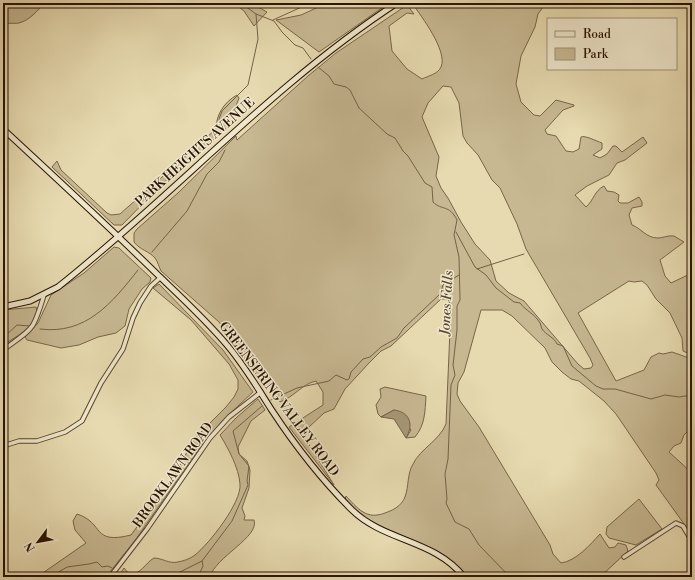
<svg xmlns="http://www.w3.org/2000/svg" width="695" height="580" viewBox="0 0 695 580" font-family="'Libre Bodoni',serif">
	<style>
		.green { fill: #c7b892; stroke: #786549; fill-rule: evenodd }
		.water { fill: #a69674; stroke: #746146 }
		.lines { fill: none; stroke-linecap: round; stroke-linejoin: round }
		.stream { stroke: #746146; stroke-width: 1 }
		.street-casing { stroke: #58442c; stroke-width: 5.5 }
		.secondary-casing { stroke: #281200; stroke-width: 7 }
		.street { stroke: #efe7cc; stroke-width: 3.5 }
		.secondary { stroke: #efe7cc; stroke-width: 5 }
		.labels { text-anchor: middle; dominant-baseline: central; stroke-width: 3; stroke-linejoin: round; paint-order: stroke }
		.street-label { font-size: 13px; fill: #281200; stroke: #efe7cc }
		.water-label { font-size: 14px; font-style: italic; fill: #5a472e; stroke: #efe7cc }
	</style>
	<rect width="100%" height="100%" fill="#e7dab0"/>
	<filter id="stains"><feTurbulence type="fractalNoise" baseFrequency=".005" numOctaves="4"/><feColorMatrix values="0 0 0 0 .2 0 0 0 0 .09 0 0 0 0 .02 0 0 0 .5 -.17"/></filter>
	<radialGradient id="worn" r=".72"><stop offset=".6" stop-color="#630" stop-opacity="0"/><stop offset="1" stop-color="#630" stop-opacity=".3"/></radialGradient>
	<path class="green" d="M3,3h42c-8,8 -15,17 -26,20 -6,1 -10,-1 -16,2z
		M234,3h17l16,9 -13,14 -10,-15z
		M327,3h62l-70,49 -43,-32 25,-5z
		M412,3h134l-8,11 -3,13 -14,29 -5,28 5,18 13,13 6,1 16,-16 18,5v1l-11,4 -18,20 2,4 9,2 10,15 7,1 6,-3 2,-12c4,-2 15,4 21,6v6l-9,6 7,3 7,-4 6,-8h3l6,6 21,-15 4,6 -22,17 -8,3 -8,12 -22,11 -12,9 11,12c8,-7 8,-16 18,-21l3,5 7,1 5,3 -1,6 2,2h8l11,-6 3,5v4l-10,2 -3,7 3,10c9,3 14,13 26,13 5,0 10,-3 16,-2l10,6 -24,18 5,16 6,7 21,-10v82l-9,-4 -1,-13 -12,-25 -14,-14 -9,-14 -5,-4 -8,1 -5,-1 -51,32 38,68 28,-11 7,-13 8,-4 4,1 9,-2 20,7v68l-8,8 -3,8 -7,3 -5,6 23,21v62l-36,-50 3,-5 -3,-7 -40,-59 -12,-13 -25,-20 -8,-2 -9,-7 -10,-10 -7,-14 -33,-32 -10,-6h-21l-17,62 -6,11 -1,11 3,7 19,26 71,118 3,9 8,9c15,-2 29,-18 39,-29l9,14 6,-1 3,-4 8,2 2,6 -28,26h-133c-23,-32 -62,-36 -94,-54 -11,-6 -20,-15 -28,-24l1,-3c15,16 22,25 44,15 7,-3 12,-7 15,-14 4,-11 2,-23 8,-33 8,-16 26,-23 33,-40l5,-118 -3,-7h-7l-50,47 -10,5 -12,12 -24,26 -11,20 -10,4 -15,14 -4,11 29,47 -45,-58 34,-22v-13l-7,-11c-14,3 -22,16 -36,21l-9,-16 -13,-9 -39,-55 -58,-51c-2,-4 -3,-9 -6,-13 -6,-7 -15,-8 -21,-16v-9l3,-4 42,-37 57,-56 1,4 71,-64 28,-23 71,-48 7,9 -7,-1 -18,13 3,25 15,18 15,10c6,-3 16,-5 19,-12 7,-16 -20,-51 -29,-64zM443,86l8,1 8,16 4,33 4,7 11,12 14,25 8,8 17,36 9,25 64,109 3,7 -2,3 -7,1 -6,-5 -54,-63 -15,-8 -13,-12 -6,-21 -15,-16 -14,-22 -13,-24 -7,-10 -5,-12 3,-19 -17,-40 6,-14z
		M237,95l2,3 -3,8 -10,14 2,7 -66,57 -40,41h-8l-62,-58 5,-6 4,9 46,43 4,2 9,-1 96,-85c0,-14 8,-27 21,-34z
		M114,247l5,1 32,30 -1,4 -8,7 -13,20 -4,17 -9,7 -18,4 -19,8 -18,3 -34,-8 -2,-3 13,-14 13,-28 33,-22z
		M159,284l64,66 30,42 -30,28 -24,29 -63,90 -30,38h-15c-11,-10 -23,-1 -35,0 -6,1 -13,0 -19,0l49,-34 -11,-13 -2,-9 4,-7c28,9 14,31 54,21l44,-60 11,-21 4,-11 36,-36 8,-10 4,-8v-9l-9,-16 -38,-44 -38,-32z
		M36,307c5,18 -21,30 -33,38v-22l4,-4 -4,-1v-8z
		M385,387l41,9c-1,16 -1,29 -11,41l-9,1 5,-8 -17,-20 -13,7 -3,-3 -2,-9 5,-8 -1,-8z
		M258,399l7,11 -14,11 -13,26 1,7 8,7 3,9 -1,18 -7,20 3,8 -1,4h10c6,17 -39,37 -44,57h-92l6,-9 5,6c12,1 16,-11 25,-16 8,0 15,6 24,4 5,-1 12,-3 17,-7 14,-11 47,-53 45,-71 -1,-16 -12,-36 -20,-49l16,-17z
		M639,499l23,30 -26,16 -27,-7 -3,-4 1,-7z"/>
	<path class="water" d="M394,410c16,2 20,15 12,28l-12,-19 -13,-2z"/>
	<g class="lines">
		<path class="stream" d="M241,3l15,11 18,7 8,11 13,13 8,3 8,11
			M273,20l33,-15h5l2,-2
			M318,67l11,9 5,8 12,3 4,3 9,18 28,26 8,4 8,13 5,5 17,27 7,4 1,15c9,9 16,2 24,18l-3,15 5,22 1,43 -3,6v24l-4,35 2,10 -4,10 -3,74 -3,15 2,25 -1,4 9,19 14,7 10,16 31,32
			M221,133l-2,-14 3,-8 26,-26 10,-46 -2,-25
			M456,232l19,35 11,8 10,13 18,14 6,1c6,8 15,11 20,20 1,2 1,4 2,6 4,6 12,8 15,15l6,2 9,20 24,20 7,3h12l36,10 14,-4 14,2 13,-2
			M152,252l35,-41 20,-37 12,-12 6,-12
			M477,269l47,-15
			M40,329c46,6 72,-26 98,-59
			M3,338l14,-13 13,1
			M271,400l26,-12 32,-7 7,-6 11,5 2,-1 2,-7 12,-13 7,-2 11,-10 16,-9 7,-10 36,-34 3,-9 16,-10
			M118,573l8,4
			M50,577l17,-10 22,-3 8,-2 5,5 6,-1 4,2
			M170,577l32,-16
			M198,577l5,-11 -1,-5 30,-40 16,-36 -1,-4 2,-15 -10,-12 -6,-23 29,-25"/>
		<g class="street-casing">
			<path id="street" d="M3,350c30,-22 30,-18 41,-55
				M3,446l16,-5h18l28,-9 17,-11 19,-38 22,-34 10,-31 7,-15 11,-17 10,-9
				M624,557l52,-34 7,3 9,15
				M110,577l37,-48 63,-91 19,-21 32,-25"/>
		</g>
		<g class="secondary-casing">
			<path id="secondary" d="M3,129c52,48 104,96 155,146 23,22 48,45 69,70 17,20 30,42 44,64 23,35 50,70 80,100 33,33 83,30 113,68
				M3,307l27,-6 28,-14c116,-92 215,-203 339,-284"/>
		</g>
		<use href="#street" class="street"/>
		<use href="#secondary" class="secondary"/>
	</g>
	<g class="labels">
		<g class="street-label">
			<text transform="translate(195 152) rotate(-42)">PARK HEIGHTS AVENUE</text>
			<text transform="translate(279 399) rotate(53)">GREENSPRING VALLEY ROAD</text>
			<text transform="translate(173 475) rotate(-54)">BROOKLAWN ROAD</text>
		</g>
		<g class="water-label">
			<text transform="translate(447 303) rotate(-87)">Jones Falls</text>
		</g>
	</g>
	<rect width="695" height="580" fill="none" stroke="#e7dab0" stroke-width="16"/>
	<rect x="4" y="4" width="687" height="572" fill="none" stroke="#281200" stroke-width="2"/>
	<rect x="8" y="8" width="679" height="564" fill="none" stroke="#281200"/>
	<rect x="547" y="18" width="130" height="52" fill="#efe7cc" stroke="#9f927a"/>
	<rect x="555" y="31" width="20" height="6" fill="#efe7cc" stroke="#9f927a"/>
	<text x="583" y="38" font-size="12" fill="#281200">Road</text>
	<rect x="555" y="48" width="20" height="12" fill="#c7b892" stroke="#9f927a"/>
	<text x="583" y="58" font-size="12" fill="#281200">Park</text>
	<g transform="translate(38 542) rotate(238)" stroke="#efe7cc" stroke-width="3" paint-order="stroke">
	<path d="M0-3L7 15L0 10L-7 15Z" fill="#281200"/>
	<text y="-6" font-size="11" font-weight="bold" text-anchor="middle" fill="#281200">N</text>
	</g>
	<rect width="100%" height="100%" filter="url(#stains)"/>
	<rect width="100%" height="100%" fill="url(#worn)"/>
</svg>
